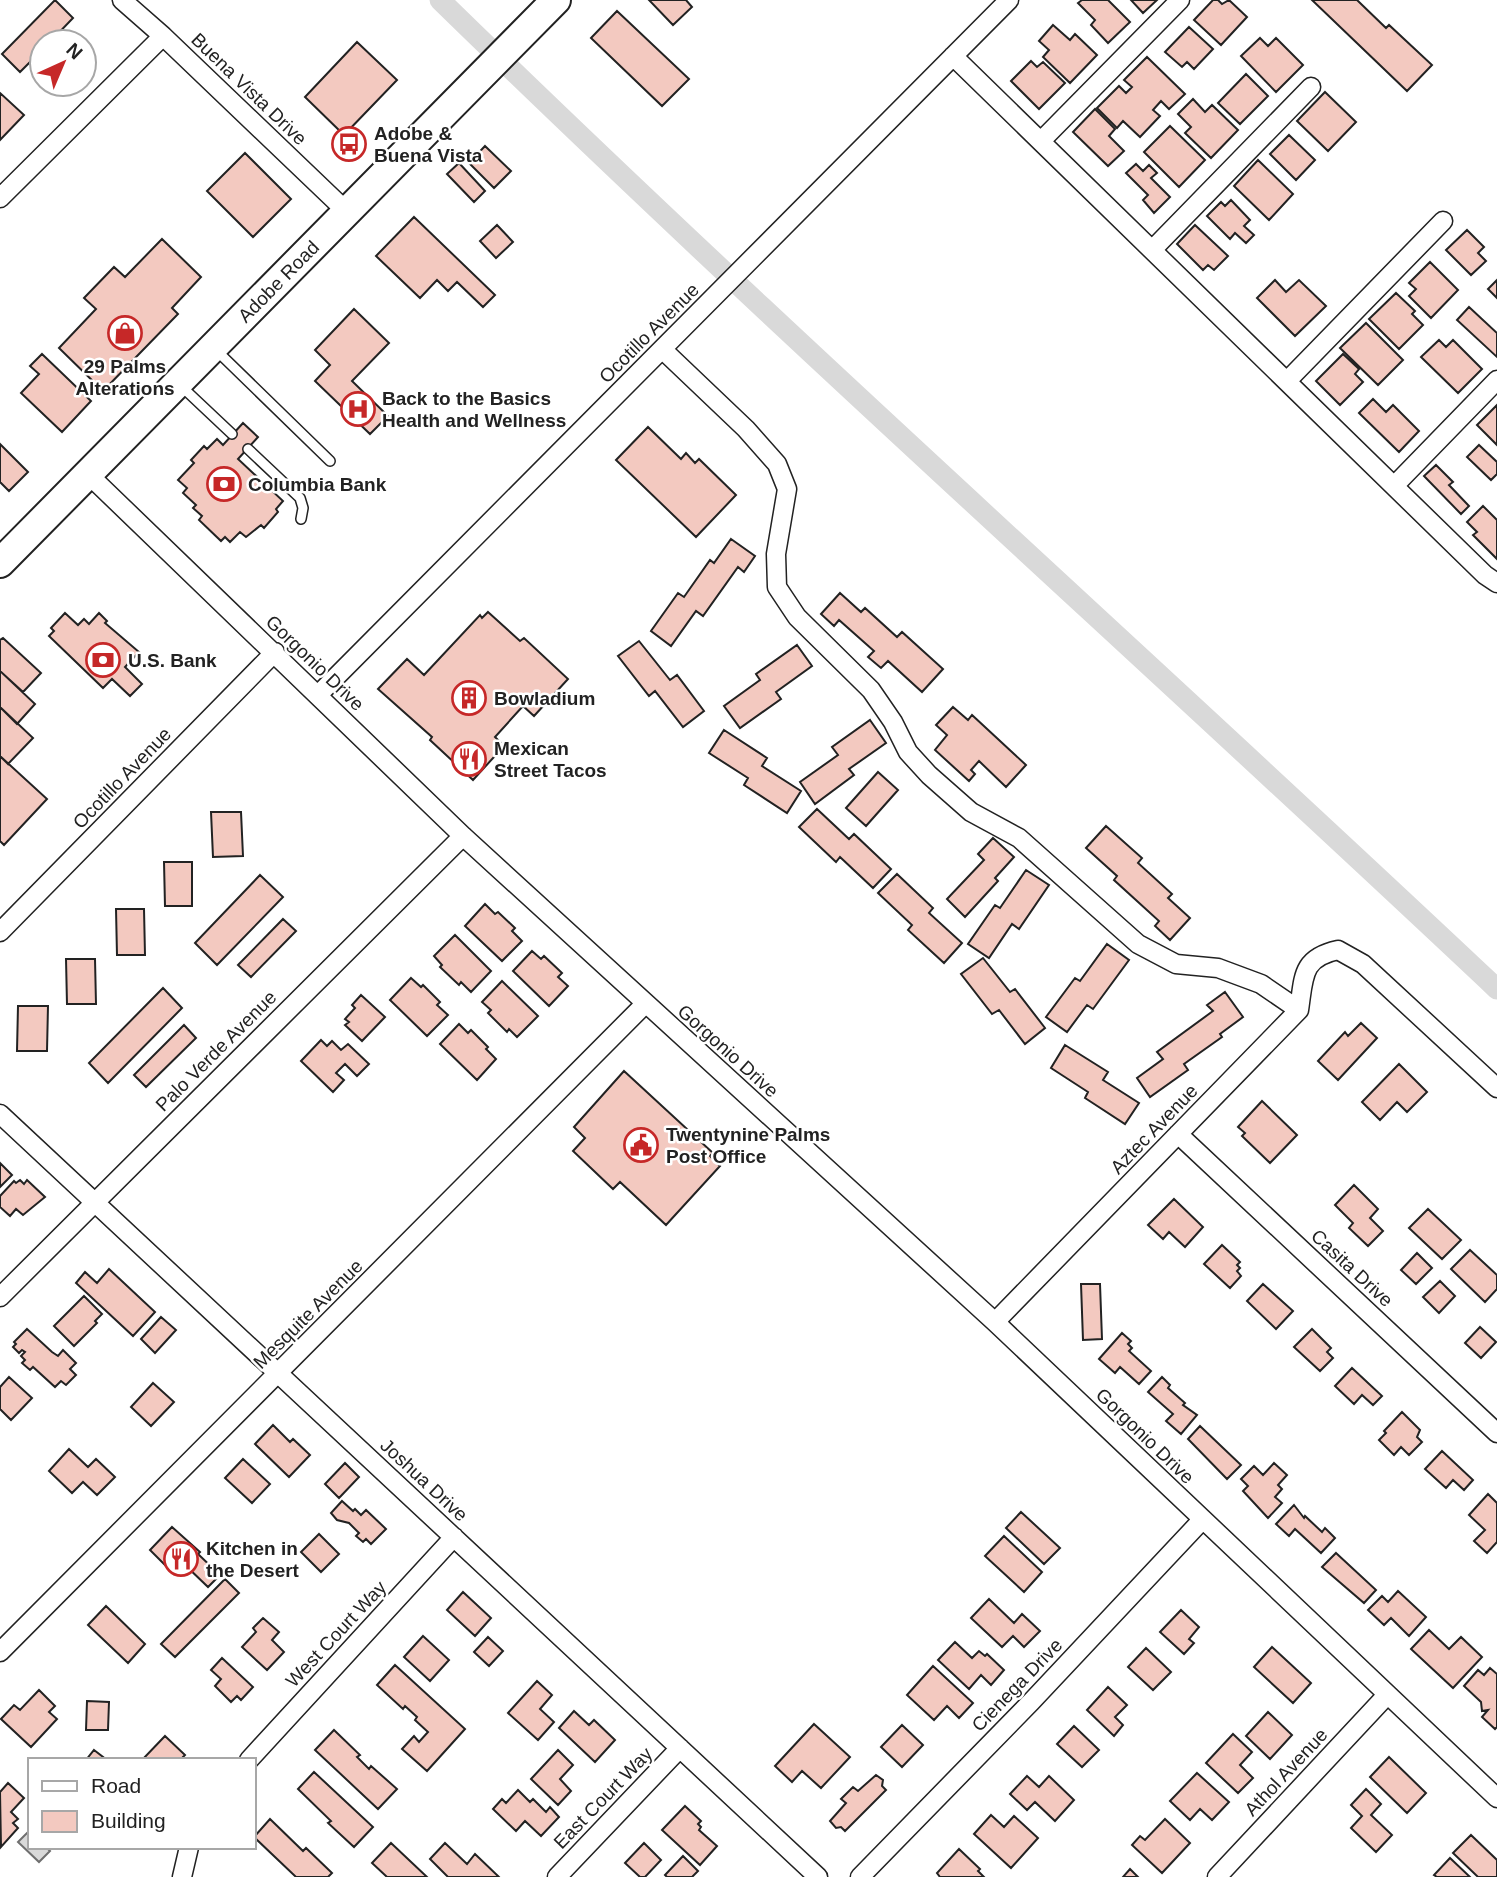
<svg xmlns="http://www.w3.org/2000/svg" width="1497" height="1877" viewBox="0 0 1497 1877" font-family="Arial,sans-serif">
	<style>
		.water { fill: #d9d9d9; stroke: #6f6f6f; stroke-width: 2 }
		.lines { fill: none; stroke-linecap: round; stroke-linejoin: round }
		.canal { stroke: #d9d9d9; stroke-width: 21 }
		.building { fill: #f3c9c0; stroke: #222; stroke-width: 2 }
		.lane-casing { stroke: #222; stroke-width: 12 }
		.street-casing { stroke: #222; stroke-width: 21 }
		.primary-casing { stroke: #222; stroke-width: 32 }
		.lane { stroke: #fff; stroke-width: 9 }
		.street { stroke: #fff; stroke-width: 18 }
		.primary { stroke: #fff; stroke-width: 28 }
		.labels { text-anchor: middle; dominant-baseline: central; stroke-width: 5; stroke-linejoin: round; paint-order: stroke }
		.street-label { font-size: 19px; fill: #222; stroke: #fff }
		.poi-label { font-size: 19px; font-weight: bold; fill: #222; stroke: #fff; text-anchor: start }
	</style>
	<rect width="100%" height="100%" fill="#fff"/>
	<path class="water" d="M29,1831l1,16h16l4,4 -11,11 -21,-20z"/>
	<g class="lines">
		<path class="canal" d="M440,0c345,337 706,658 1057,989"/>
	</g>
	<path class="building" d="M55,0l18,18 -23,24h-8v8l-22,22 -18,-18z
		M649,0h37l6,7 -19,18z
		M1082,0h26l22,22 -22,21 -17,-18 4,-5 -17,-17z
		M1131,0h26l-14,13z
		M1213,0h5l4,4 7,-4 18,17 -26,28 -27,-25z
		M1312,0h45l29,28 3,-3 43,40 -25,26z
		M617,11l72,68 -27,27 -71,-68z
		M1053,25l17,15 5,-6 22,21 -27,28 -27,-26 6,-7 -10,-9z
		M1189,27l24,22 -19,20 -7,-7 -5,5 -17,-15z
		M1260,38l8,8 8,-8 27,27 -27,27 -35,-36z
		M357,42l40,38 -53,55 -39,-38z
		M1147,57l38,37 -16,15 -8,-8 -8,9 7,6 -20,21 -17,-16 -6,7 -20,-20 22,-22 7,7 6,-6 -8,-7z
		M1031,61l6,6 6,-5 22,21 -26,26 -28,-28z
		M1246,74l22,22 -28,28 -22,-21z
		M1325,92l31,30 -28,29 -31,-30z
		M0,93l24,22 -24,25z
		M1193,99l12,13 7,-7 26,25 -27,28 -26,-25 6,-6 -13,-13z
		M1095,109l20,20 -6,7 15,15 -16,15 -35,-34z
		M1170,126l35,34 -26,27 -35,-35z
		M1289,135l26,25 -19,20 -26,-26z
		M485,146l26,25 -17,17 -25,-25z
		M245,153l46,46 -38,38 -46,-46z
		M1258,160l35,34 -24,26 -35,-34z
		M459,163l26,28 -11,11 -27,-28z
		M1136,164l7,7 6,-6 8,8 -6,5 19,19 -16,16 -11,-13 5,-5 -22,-22z
		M1231,200l19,20 -6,6 10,9 -8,8 -11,-10 -5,6 -23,-23 14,-14 4,4z
		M414,217l81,78 -12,12 -26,-25 -9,9 -11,-11 -17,18 -44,-42z
		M497,225l16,17 -17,16 -16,-17z
		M1195,225l33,31 -14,14 -6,-5 -5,5 -26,-26z
		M1467,230l17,17 -6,6 8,8 -15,14 -25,-25z
		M162,239l39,38 -29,31 6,6 -75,77 -44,-43 37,-39 -12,-11 30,-31 11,10z
		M1430,262l28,28 -27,28 -22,-22 7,-7 -7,-6z
		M1275,280l11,12 13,-12 27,26 -31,30 -38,-38z
		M1497,280v18l-9,-9z
		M1396,293l19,18 -3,3 11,11 -24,24 -30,-30z
		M1469,307l28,26v24l-40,-37z
		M354,309l35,34 -37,38 36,35 -18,18 -55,-53 15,-16 -15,-15z
		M1366,323l37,37 -25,25 -38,-37z
		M1439,340l7,7 7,-7 29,29 -24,24 -37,-36z
		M42,354l49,47 -29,31 -41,-39 18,-19 -9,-8z
		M1343,354l16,15 -4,5 8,8 -23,23 -24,-24z
		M1373,399l13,13 7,-7 26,26 -20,21 -40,-39z
		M1497,405v40l-20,-20z
		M243,423l15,14 -20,22 45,42 -7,8 2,3 -14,16 -3,-3 -15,12 -6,-5 -10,10 -5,-5 -4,4 -22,-21 3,-4 -9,-8 3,-3 -13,-12 4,-5 -9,-8 16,-17 -3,-3 13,-14 3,3 10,-10 6,6z
		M648,427l33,32 5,-6 9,10 4,-4 37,36 -40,42 -80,-77z
		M0,444l28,28 -19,19 -9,-9z
		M1479,445l18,17v12l-6,6 -24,-23z
		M1436,465l17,17 -4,3 20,21 -8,8 -37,-38z
		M1483,506l14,14v39l-24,-24 4,-3 -10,-10z
		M731,539l24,17 -11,16 -6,-5 -35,49 -7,-5 -25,35 -20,-15 27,-38 6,4 26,-37 4,3z
		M840,593l21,19 4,-4 32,29 5,-5 41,37 -21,23 -34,-31 -7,7 -13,-11 6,-6 -35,-31 -5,6 -13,-12z
		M488,612l32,29 4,-3 44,41 -34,37 -11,-10 -28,31 9,9 -31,34 -43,-40 2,-3 -54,-48 29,-30 17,16 56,-60 2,3z
		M65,613l13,12 6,-6 5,5 10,-11 8,8 -2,2 34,29 -14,15 17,17 -12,12 -18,-17 -9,9 -54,-52 5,-5 -3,-3z
		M3,638l38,35 -18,19 -23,-21v-31z
		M639,641l31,39 7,-5 27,36 -21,16 -28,-36 -6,5 -31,-40z
		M797,645l15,21 -36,26 5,7 -41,29 -16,-22 36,-26 -4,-6z
		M0,671l35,33 -18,20 -17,-17z
		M0,707l33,31 -25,26 -8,-8z
		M953,707l15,13 4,-5 54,50 -20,22 -27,-26 -8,9 4,4 -6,7 -34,-31 12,-15 -11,-10z
		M870,720l16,23 -37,26 5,6 -39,29 -15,-22 38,-27 -6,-8z
		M724,730l43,28 -5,8 39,25 -14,22 -43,-28 4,-7 -39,-25z
		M0,756l47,43 -43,46 -4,-4z
		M878,772l20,18 -32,36 -20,-18z
		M817,809l32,30 5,-5 37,35 -18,19 -33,-31 -4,5 -37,-35z
		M211,812h30l2,44 -30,1z
		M1106,826l36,32 -4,5 34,31 -4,4 22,20 -20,22 -15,-14 4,-5 -45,-41 3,-4 -31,-28z
		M993,838l21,19 -19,21 3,3 -33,36 -18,-18 37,-39 -6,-6z
		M164,862h28v44h-27z
		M1026,870l23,15 -30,44 -7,-5 -23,34 -21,-14 27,-39 5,3z
		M897,874l36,34 -4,5 33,30 -18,20 -36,-33 4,-5 -34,-32z
		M260,875l23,22 -66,68 -22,-22z
		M485,904l10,10 3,-2 17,16 -3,3 10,10 -20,20 -37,-35z
		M116,909h28l1,46h-28z
		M283,919l13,12 -45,46 -13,-12z
		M455,935l36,36 -20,21 -10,-10 -2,3 -19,-18 2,-2 -8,-9z
		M1107,944l22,16 -36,49 -6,-4 -20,27 -21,-15 29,-39 5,3z
		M532,951l9,8 3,-3 18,17 -4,4 10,9 -19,20 -36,-35z
		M983,958l27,34 5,-3 30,39 -20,16 -26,-34 -7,4 -31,-40z
		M66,959h29l1,45h-29z
		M411,978l10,9 2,-2 17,17 -3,3 11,10 -21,21 -37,-36z
		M502,981l36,35 -21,21 -8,-8 -2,3 -19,-19 3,-3 -9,-8z
		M163,988l19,20 -74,75 -19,-20z
		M1225,992l18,25 -23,17 2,3 -38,27 4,6 -38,27 -13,-19 26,-19 -6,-7 56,-41 -6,-6z
		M361,995l24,22 -23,24 -17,-16 4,-3 -4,-3 10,-11 -3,-3z
		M18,1006h30l-1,45h-30z
		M1361,1023l16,15 -39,42 -20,-19 27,-29 3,4z
		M459,1024l9,9 3,-3 17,17 -2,2 10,10 -19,21 -37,-36z
		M184,1025l12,13 -50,49 -12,-12z
		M321,1040l6,6 5,-5 9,9 7,-6 21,20 -12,12 -12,-12 -9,9 8,7 -11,12 -32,-31z
		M1065,1045l43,27 -5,8 36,23 -14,21 -40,-26 3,-6 -37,-24z
		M1399,1064l28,28 -20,20 -10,-10 -17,18 -18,-18z
		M624,1071l89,82 -3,3 10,10 -54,59 -46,-43 -7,7 -40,-38 12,-13 -11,-11z
		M1262,1101l35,34 -27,28 -28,-27 3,-3 -7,-6z
		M0,1163l12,12 -12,12z
		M20,1180l4,4 3,-4 18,17 -22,18 -7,-6 -6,7 -10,-9v-11l14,-15 2,2z
		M1354,1185l24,24 -8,9 13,13 -15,15 -19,-18 4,-5 -18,-18z
		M1174,1199l29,28 -18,20 -16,-15 -6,7 -15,-14z
		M1428,1209l33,31 -19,19 -33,-31z
		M1222,1245l18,17 -3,3 3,3 -3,3 4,5 -11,12 -26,-24z
		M1470,1250l27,25v14l-12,13 -34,-33z
		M1417,1253l15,15 -16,16 -15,-14z
		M109,1269l46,43 -22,24 -57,-53 9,-11 12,11z
		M1440,1281l15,15 -16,17 -16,-16z
		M1081,1284h19l2,55 -19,1z
		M1263,1284l30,27 -17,18 -29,-28z
		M84,1296l18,18 -7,7 2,2 -23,23 -20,-20z
		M161,1317l15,13 -21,23 -14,-14z
		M1480,1327l16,15 -15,16 -16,-15z
		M27,1329l25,23 6,4 5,-6 13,13 -6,6 6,6 -10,10 -5,-4 -6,6 -22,-20 -3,3 -8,-7 3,-3 -4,-4 4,-4 -3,-2 -3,3 -6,-6 3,-3 -2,-2z
		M1312,1329l19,19 -4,4 6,6 -13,13 -26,-24z
		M1122,1333l9,8 -3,3 4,4 -3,3 22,20 -12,13 -19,-17 -5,6 -16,-14z
		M1352,1368l30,28 -9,9 -11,-10 -8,9 -19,-18z
		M9,1377l23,21 -21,22 -11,-11v-22z
		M1162,1377l8,8 -2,3 17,15 -2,2 14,10 -16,19 -15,-13 7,-7 -25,-22z
		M153,1383l21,19 -23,24 -20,-19z
		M1402,1412l18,18 -3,7 5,5 -13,13 -8,-8 -7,8 -15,-15 7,-7 -2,-2z
		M273,1425l17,17 3,-3 17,16 -21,22 -34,-33z
		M1200,1426l41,39 -14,14 -39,-40z
		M69,1449l19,18 8,-8 19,18 -18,18 -14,-13 -11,11 -23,-22z
		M1442,1451l31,29 -9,10 -11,-10 -7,8 -21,-19z
		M243,1459l27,25 -18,19 -27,-25z
		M345,1463l14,14 -20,21 -14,-14z
		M1274,1463l13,12 -9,10 4,4 -7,8 7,6 -14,15 -25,-27 5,-5 -7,-7 13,-13 9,9z
		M1488,1494l9,9v39l-10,11 -13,-12 11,-11 -16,-15z
		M342,1501l11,10 2,-2 6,6 5,-5 20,19 -15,15 -5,-5 -3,3 -7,-6 3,-3 -10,-10 -12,-3 -6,-7z
		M1294,1505l10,13 1,-2 17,16 3,-4 10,10 -14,15 -26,-24 -6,7 -13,-12z
		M1021,1512l39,36 -16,16 -38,-36z
		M172,1527l28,25 -2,2 22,21 -12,12 -24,-23 -10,10 -24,-24z
		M319,1534l20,20 -18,18 -20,-20z
		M1004,1536l38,36 -18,20 -39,-36z
		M1336,1553l40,37 -12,13 -42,-36z
		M225,1579l14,14 -64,64 -14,-13z
		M1398,1591l28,26 -17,19 -18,-18 -7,7 -16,-15 14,-14 6,6z
		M463,1592l28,26 -16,18 -28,-26z
		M989,1599l25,24 8,-9 18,17 -16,16 -11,-11 -11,11 -31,-29z
		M106,1606l39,38 -17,19 -40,-38z
		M1181,1610l18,17 -10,12 5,4 -10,11 -24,-22z
		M263,1618l16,14 -7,8 12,12 -17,18 -25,-23 14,-15 -3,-4z
		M1429,1630l20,19 12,-12 21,20 -29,31 -42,-39z
		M423,1636l26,24 -19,21 -26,-24z
		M488,1637l15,14 -14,15 -15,-14z
		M955,1642l17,16 7,-7 6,5 2,-2 17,16 -13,15 -10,-10 -12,14 -31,-29z
		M1272,1647l39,36 -18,20 -39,-36z
		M1146,1648l25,24 -18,18 -25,-23z
		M222,1658l31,29 -12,13 -4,-4 -6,6 -16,-16 6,-7 -10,-9z
		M395,1665l70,64 -38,42 -25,-22 12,-13 5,6 9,-10 -13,-12 2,-3 -12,-11 -2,3 -26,-24z
		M933,1666l40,37 -14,15 -12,-12 -13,14 -27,-25z
		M1490,1668l7,6v53l-2,2 -13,-12 6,-7 -6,1 -1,-9 -17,-16 14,-16 6,5z
		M537,1681l15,14 -12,14 14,13 -16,18 -30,-27z
		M1108,1687l19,18 -12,12 8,8 -9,11 -27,-26z
		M39,1690l16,16 -6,6 8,7 -26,28 -30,-28 13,-14 6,5z
		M87,1701l22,1 -1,28h-22z
		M574,1711l15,14 5,-5 21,20 -20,22 -36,-34z
		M1268,1712l24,23 -22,24 -24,-23z
		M814,1724l36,33 -29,31 -19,-17 -10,11 -17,-16z
		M902,1725l21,20 -21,22 -21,-20z
		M1074,1726l25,24 -17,17 -25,-23z
		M334,1730l26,25 -3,2 12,12 2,-3 26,23 -19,20 -63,-59z
		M1233,1734l19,18 -12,13 13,13 -15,15 -32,-30z
		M165,1736l20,19 -5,5h-38z
		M94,1750l13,10h-21z
		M558,1750l15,15 -13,14 11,12 -13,14 -27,-26z
		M1389,1757l37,36 -19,20 -37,-36z
		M314,1772l59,55 -19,20 -26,-24 3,-2 -33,-32z
		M1197,1773l32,29 -17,18 -12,-11 -10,11 -20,-19z
		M876,1775l7,5 -1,6 4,4 -41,41 -4,-4 -5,1 -6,-7 16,-18 -5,-4 12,-12 5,4z
		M1027,1776l12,11 10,-11 25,24 -19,21 -20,-19 -8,8 -17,-16z
		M8,1783l16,15 -13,14 7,7 -5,4 5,5 -17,19 -1,-55z
		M1366,1789l15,15 -10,11 21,20 -16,17 -25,-24 11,-12 -11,-11z
		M518,1790l12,12 3,-3 13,13 4,-5 9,10 -18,19 -16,-15 -9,10 -23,-22 9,-10 4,4z
		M685,1806l16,15 -3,3 3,3 -2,3 18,16 -17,19 -38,-35z
		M991,1815l13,12 10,-11 24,22 -27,30 -37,-34z
		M270,1819l33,32 3,-3 26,25 -4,4h-32l-42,-40z
		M1165,1819l25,24 -28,30 -30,-28 8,-9 5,4z
		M1471,1835l26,25v17h-19l-25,-24z
		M391,1843l36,34h-40l-15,-14z
		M445,1843l22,21 8,-10 24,23h-51l-18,-18z
		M644,1843l17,17 -16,17h-5l-15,-14z
		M959,1849l21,20 -2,2 6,6h-44l-3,-4z
		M683,1856l15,15 -6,6h-25l-2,-2z
		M1450,1858l20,19h-33l-3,-2z
		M1130,1869l8,8h-15z"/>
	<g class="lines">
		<g class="lane-casing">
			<path id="lane" d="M217,351l113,110
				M180,385l52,49
				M248,449l52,49 3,10 -2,11"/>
		</g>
		<g class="street-casing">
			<path id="street" d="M122,0l41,36 183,175
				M953,56l532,519 12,8
				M1041,141l139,-141
				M0,198l163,-162
				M1152,250l159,-163
				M662,349l84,80 31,35 10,25 -11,65 1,33 20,30 74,73 22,32 15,30 21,23 42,37 48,26 119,106 38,20 42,4 43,16 38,26
				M1287,381l156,-160
				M88,474l375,362 532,486 502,476
				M1394,486l103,-106
				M318,695l691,-695
				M0,932l275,-280
				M0,1114l818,763
				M1178,1134l319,299
				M0,1297l463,-461
				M995,1322l304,-312c5,-33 2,-52 39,-60l25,14 134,124
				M0,1652l645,-648
				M249,1760l205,-223
				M182,1877l7,-30
				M557,1877l123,-129
				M860,1877l171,-175 171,-182
				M1217,1877l170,-182"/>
		</g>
		<g class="primary-casing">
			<g id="primary">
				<path id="s1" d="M0,563l556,-563"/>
			</g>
		</g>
		<use href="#lane" class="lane"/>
		<use href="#street" class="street"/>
		<use href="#primary" class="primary"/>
	</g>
	<defs>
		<g id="bus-ring" transform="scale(1.75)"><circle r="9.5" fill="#fff" stroke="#c62828" stroke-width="1.5"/><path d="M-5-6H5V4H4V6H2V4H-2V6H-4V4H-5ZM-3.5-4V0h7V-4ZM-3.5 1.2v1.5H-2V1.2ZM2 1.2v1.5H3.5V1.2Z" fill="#c62828"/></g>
		<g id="shop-ring" transform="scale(1.75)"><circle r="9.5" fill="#fff" stroke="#c62828" stroke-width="1.5"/><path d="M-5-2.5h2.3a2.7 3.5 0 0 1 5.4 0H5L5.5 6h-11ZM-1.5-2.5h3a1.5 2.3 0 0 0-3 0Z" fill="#c62828"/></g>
		<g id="hospital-ring" transform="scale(1.75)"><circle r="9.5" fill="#fff" stroke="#c62828" stroke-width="1.5"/><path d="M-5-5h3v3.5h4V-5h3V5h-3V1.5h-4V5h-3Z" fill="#c62828"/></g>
		<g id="bank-ring" transform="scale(1.75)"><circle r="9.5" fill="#fff" stroke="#c62828" stroke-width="1.5"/><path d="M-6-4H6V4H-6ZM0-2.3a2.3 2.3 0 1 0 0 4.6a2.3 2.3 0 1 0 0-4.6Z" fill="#c62828"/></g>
		<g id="building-ring" transform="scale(1.75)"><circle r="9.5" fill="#fff" stroke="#c62828" stroke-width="1.5"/><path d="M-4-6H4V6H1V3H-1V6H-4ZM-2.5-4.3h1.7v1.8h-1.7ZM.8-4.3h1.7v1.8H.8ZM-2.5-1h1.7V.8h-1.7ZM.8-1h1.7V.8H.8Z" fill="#c62828"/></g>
		<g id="restaurant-ring" transform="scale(1.75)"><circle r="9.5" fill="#fff" stroke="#c62828" stroke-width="1.5"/><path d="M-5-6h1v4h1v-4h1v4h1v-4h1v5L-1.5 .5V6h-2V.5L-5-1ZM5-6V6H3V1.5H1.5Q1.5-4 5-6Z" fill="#c62828"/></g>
		<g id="civic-ring" transform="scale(1.75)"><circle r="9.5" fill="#fff" stroke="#c62828" stroke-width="1.5"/><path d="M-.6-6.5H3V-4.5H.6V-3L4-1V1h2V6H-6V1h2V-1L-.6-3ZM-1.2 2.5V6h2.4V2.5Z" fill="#c62828"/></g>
	</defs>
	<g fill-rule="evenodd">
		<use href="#bus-ring" x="349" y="144"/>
		<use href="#shop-ring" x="125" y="333"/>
		<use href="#hospital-ring" x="358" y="409"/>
		<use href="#bank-ring" x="224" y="484"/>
		<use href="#bank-ring" x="103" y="660"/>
		<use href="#building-ring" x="469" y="698"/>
		<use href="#restaurant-ring" x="469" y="759"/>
		<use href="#civic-ring" x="641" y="1145"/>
		<use href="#restaurant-ring" x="181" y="1559"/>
	</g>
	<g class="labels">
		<g class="street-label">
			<text transform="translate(249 89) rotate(44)">Buena Vista Drive</text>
			<text stroke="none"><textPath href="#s1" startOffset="396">Adobe Road</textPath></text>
			<text transform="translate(649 333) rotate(-45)">Ocotillo Avenue</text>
			<text transform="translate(315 663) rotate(44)">Gorgonio Drive</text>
			<text transform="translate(122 778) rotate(-46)">Ocotillo Avenue</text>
			<text transform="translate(216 1051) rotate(-45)">Palo Verde Avenue</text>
			<text transform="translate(728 1051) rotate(42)">Gorgonio Drive</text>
			<text transform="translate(1154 1129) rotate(-46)">Aztec Avenue</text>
			<text transform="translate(1352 1268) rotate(43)">Casita Drive</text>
			<text transform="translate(308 1314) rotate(-45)">Mesquite Avenue</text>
			<text transform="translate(1145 1436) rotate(44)">Gorgonio Drive</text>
			<text transform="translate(424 1480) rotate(43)">Joshua Drive</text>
			<text transform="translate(336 1634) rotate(-47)">West Court Way</text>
			<text transform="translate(1017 1685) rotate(-46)">Cienega Drive</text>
			<text transform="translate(1286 1772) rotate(-47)">Athol Avenue</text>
			<text transform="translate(603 1798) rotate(-46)">East Court Way</text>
		</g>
		<g class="poi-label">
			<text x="374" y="133">Adobe &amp;<tspan x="374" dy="22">Buena Vista</tspan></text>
			<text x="125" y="366" text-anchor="middle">29 Palms<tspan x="125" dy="22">Alterations</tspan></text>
			<text x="382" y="398">Back to the Basics<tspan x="382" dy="22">Health and Wellness</tspan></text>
			<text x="248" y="484">Columbia Bank</text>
			<text x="128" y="660">U.S. Bank</text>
			<text x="494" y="698">Bowladium</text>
			<text x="494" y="748">Mexican<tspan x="494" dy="22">Street Tacos</tspan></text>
			<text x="666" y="1134">Twentynine Palms<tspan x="666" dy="22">Post Office</tspan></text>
			<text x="206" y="1548">Kitchen in<tspan x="206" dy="22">the Desert</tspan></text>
		</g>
	</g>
	<rect x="28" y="1758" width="228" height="91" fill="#ffffff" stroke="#a7a7a7" stroke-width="2"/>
	<rect x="42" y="1781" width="35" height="10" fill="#ffffff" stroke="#a7a7a7" stroke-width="2"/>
	<text x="91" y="1793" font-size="21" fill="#222222">Road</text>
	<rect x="42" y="1811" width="35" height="21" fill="#f3c9c0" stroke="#a7a7a7" stroke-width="2"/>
	<text x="91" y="1828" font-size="21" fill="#222222">Building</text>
	<g transform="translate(63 63) rotate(44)"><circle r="33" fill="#ffffff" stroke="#a7a7a7" stroke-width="2"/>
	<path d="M0-5L12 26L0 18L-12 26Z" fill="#c62828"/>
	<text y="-10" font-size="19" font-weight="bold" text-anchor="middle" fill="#222222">N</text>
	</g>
</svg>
